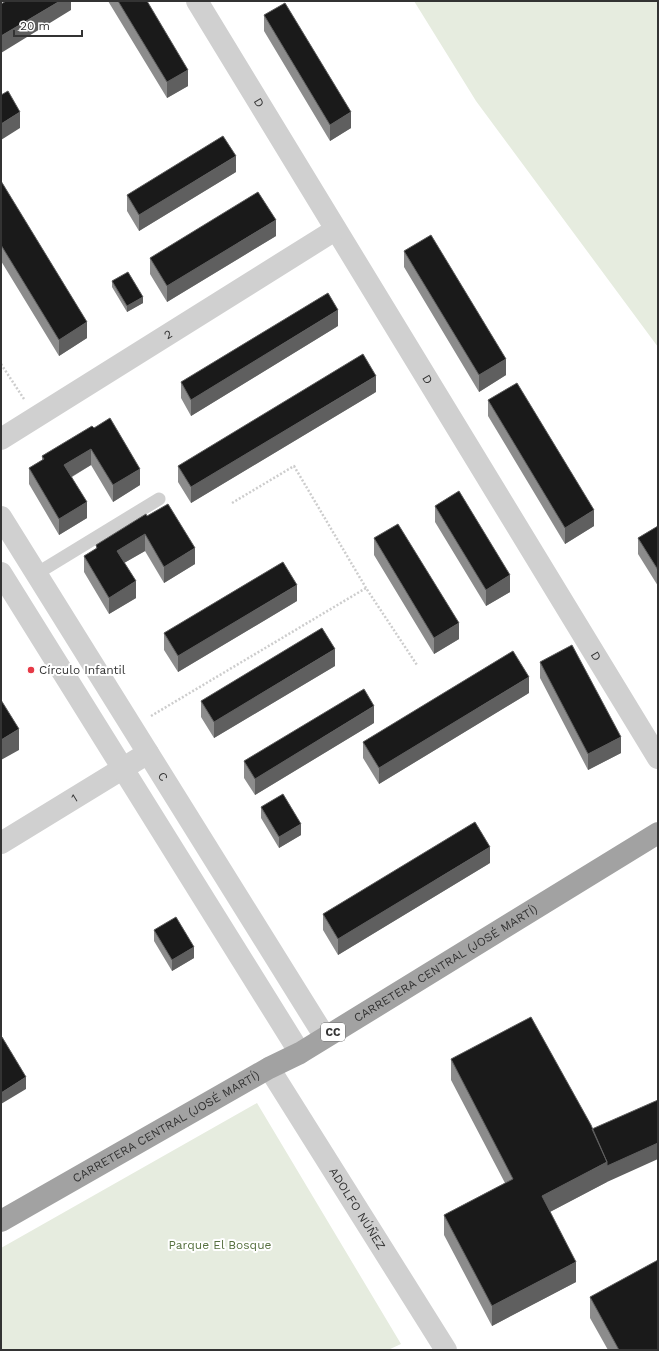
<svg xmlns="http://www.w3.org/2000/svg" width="659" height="1351" viewBox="0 0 659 1351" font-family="'Work Sans',sans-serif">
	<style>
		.green { fill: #e6ecdf }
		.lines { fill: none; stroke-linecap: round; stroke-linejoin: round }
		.path { stroke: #cdcdcd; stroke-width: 2.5; stroke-dasharray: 2 2; stroke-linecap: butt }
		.service { stroke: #d0d0d0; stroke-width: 13 }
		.minor { stroke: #d0d0d0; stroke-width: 22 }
		.tertiary { stroke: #d0d0d0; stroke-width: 22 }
		.trunk { stroke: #a2a2a2; stroke-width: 22 }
		.wall { fill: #8c8c8c }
		.shaded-wall { fill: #5f5f5f }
		.building { fill: #1a1a1a; stroke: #5f5f5f }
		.poi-dot { fill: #e63946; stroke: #fff; stroke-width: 1.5 }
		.labels { text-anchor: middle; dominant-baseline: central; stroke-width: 4; stroke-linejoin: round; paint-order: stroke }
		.shield { fill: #fff; stroke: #707070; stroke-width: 1 }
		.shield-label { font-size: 11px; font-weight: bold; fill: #333 }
		.street-label { font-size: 12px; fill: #333; stroke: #fff }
		.poi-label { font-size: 12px; fill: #333; stroke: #fff; text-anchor: start }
		.park-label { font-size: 12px; fill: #56703f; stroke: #fff }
	</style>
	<rect width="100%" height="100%" fill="#fff"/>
	<path class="green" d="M414,1h244v346l-182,-246z
		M257,1103l144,241 -13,6h-387v-102z"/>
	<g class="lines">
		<path class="path" d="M1,364l23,35
			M232,503l62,-37 72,122
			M151,716l215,-128 51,77"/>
		<path class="service" d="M36,574l123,-75"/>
		<g class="minor">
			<path id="s1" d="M197,1l461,757"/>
			<path id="s2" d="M1,439l334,-209"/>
			<path id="s3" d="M1,843l147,-90"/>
			<path id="s4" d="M269,1068l177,282"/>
		</g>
		<g class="tertiary">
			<path id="s5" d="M1,517l324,520"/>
			<path d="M1,573l299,480"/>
		</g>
		<path class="trunk" id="s6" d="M1,1221l268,-153 31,-15 358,-220"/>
	</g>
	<path class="wall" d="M108,1h39l41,85 -21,12z
		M264,15l87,113 -21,13 -66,-110z
		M236,172l-97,59 -12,-20v-16z
		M1,181l86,157 -28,18 -58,-95z
		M276,236l-109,66 -17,-28v-16z
		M404,251l102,124 -27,17 -75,-125z
		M112,281l31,22 -16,9 -15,-25z
		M338,326l-147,90 -10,-18v-16z
		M376,392l-185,111 -13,-21v-16z
		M488,400l106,126 -29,18 -77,-128z
		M94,428l46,57 -27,17 -22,-37 -19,12 15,41 -28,17 -30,-51v-16l13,-8v-4z
		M435,506l75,86 -24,14 -51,-84z
		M147,516l48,48 -31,19 -19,-32 -21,12 12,35 -27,16 -25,-42v-16l12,-7v-4z
		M658,526v60l-20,-32v-16z
		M374,538l85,101 -25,15 -60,-99z
		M297,601l-119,71 -14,-22v-17z
		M540,662l81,91 -33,17 -48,-92z
		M335,666l-121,72 -13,-21v-16z
		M529,693l-150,91 -16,-26v-16z
		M374,723l-119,72 -11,-17v-17z
		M261,807l40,28 -22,13 -18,-30z
		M490,863l-152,92 -15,-25v-16z
		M154,930l40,28 -22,13 -18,-30z
		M451,1059l156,123 -57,30 26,70 -84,44 -48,-91v-20l61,-32 -54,-103z
		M590,1297l68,53h-50l-18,-32z"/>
	<path class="shaded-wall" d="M60,1h11v9l-70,43v-17z
		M188,70v16l-21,12v-16z
		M20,112v16l-19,12v-16z
		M351,112v16l-21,13v-16z
		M236,156v16l-97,59v-16z
		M276,220v16l-109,66v-16z
		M143,297v6l-16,9v-6z
		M338,310v16l-147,90v-16z
		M87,322v16l-28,18v-16z
		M506,359v16l-27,17v-17z
		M376,376v16l-185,111v-16z
		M91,449v16l-27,16v-16z
		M140,469v16l-27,17v-17z
		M87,502v16l-28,17v-16z
		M594,510v16l-29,18v-16z
		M145,534v17l-28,16v-16z
		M195,548v16l-31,19v-16z
		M510,575v17l-24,14v-16z
		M136,581v17l-27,16v-16z
		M297,585v16l-119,71v-16z
		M459,623v16l-25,15v-16z
		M335,649v17l-121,72v-16z
		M529,677v16l-150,91v-16z
		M374,706v17l-119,72v-16z
		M19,729v21l-18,10v-20z
		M621,737v16l-33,17v-16z
		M301,824v11l-22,13v-11z
		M490,847v16l-152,92v-16z
		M194,947v11l-22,13v-11z
		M26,1077v12l-25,15v-11z
		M658,1143v16l-51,23 -65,34v-20l65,-34z
		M576,1262v20l-84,44v-20z"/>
	<path class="building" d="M6,1h54l-59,35v-32z
		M118,1h29l41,69 -21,12z
		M285,3l66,109 -21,13 -66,-110z
		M8,91l12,21 -19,12v-29z
		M223,136l13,20 -97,59 -12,-20z
		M1,181l86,141 -28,18 -58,-95z
		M258,192l18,28 -109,66 -17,-28z
		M431,235l75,124 -27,16 -75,-124z
		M128,272l15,25 -16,9 -15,-25z
		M328,293l10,17 -147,90 -10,-18z
		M363,354l13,22 -185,111 -13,-21z
		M517,383l77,127 -29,18 -77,-128z
		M110,418l30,51 -27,16 -22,-36 -27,16 23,37 -28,17 -30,-51 15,-9 -2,-3 50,-30 2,2z
		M459,491l51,84 -24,15 -51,-84z
		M168,504l27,44 -31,19 -19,-33 -28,17 19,30 -27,17 -25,-42 13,-8 -1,-3 50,-31 1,2z
		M398,524l61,99 -25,15 -60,-100z
		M658,526v44l-20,-32z
		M283,562l14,23 -119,71 -14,-23z
		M322,628l13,21 -121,73 -13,-21z
		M572,645l49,92 -33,17 -48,-92z
		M513,651l16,26 -150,91 -16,-26z
		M364,689l10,17 -119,73 -11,-18z
		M1,700l18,29 -18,11z
		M283,794l18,30 -22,13 -18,-30z
		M475,822l15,25 -152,92 -15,-25z
		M176,917l18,30 -22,13 -18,-30z
		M531,1017l60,108 16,37 -65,34 34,66 -84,44 -48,-91 69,-36 -62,-120z
		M2,1037l24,40 -25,16v-55z
		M658,1100v43l-51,23v-4l-15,-33z
		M658,1260v90h-39l-29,-53z"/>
	<circle class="poi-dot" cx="31" cy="670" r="4"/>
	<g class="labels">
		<rect class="shield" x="321" y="1023" width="24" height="18" rx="3"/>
		<g class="shield-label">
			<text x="333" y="1032">CC</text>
		</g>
		<g class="street-label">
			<text stroke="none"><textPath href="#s1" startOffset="119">D</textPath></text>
			<text stroke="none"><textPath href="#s2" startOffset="197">2</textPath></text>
			<text stroke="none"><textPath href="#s1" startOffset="443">D</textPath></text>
			<text stroke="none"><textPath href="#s1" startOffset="767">D</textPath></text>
			<text stroke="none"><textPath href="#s5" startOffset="306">C</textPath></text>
			<text stroke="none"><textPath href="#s3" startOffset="86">1</textPath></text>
			<text stroke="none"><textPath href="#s6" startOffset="514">CARRETERA CENTRAL (JOSÉ MARTÍ)</textPath></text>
			<text stroke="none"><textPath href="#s6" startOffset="190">CARRETERA CENTRAL (JOSÉ MARTÍ)</textPath></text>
			<text stroke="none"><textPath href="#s4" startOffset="166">ADOLFO NÚÑEZ</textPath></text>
		</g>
		<g class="poi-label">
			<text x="39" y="670">Círculo Infantil</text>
		</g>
		<g class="park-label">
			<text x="220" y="1245">Parque El Bosque</text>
		</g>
	</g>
	<rect width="659" height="1351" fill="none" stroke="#333333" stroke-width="4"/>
	<path d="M14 30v6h68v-6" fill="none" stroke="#333333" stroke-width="2"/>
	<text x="20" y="30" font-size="12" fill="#333333" stroke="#ffffff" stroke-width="3" paint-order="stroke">20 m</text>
</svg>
